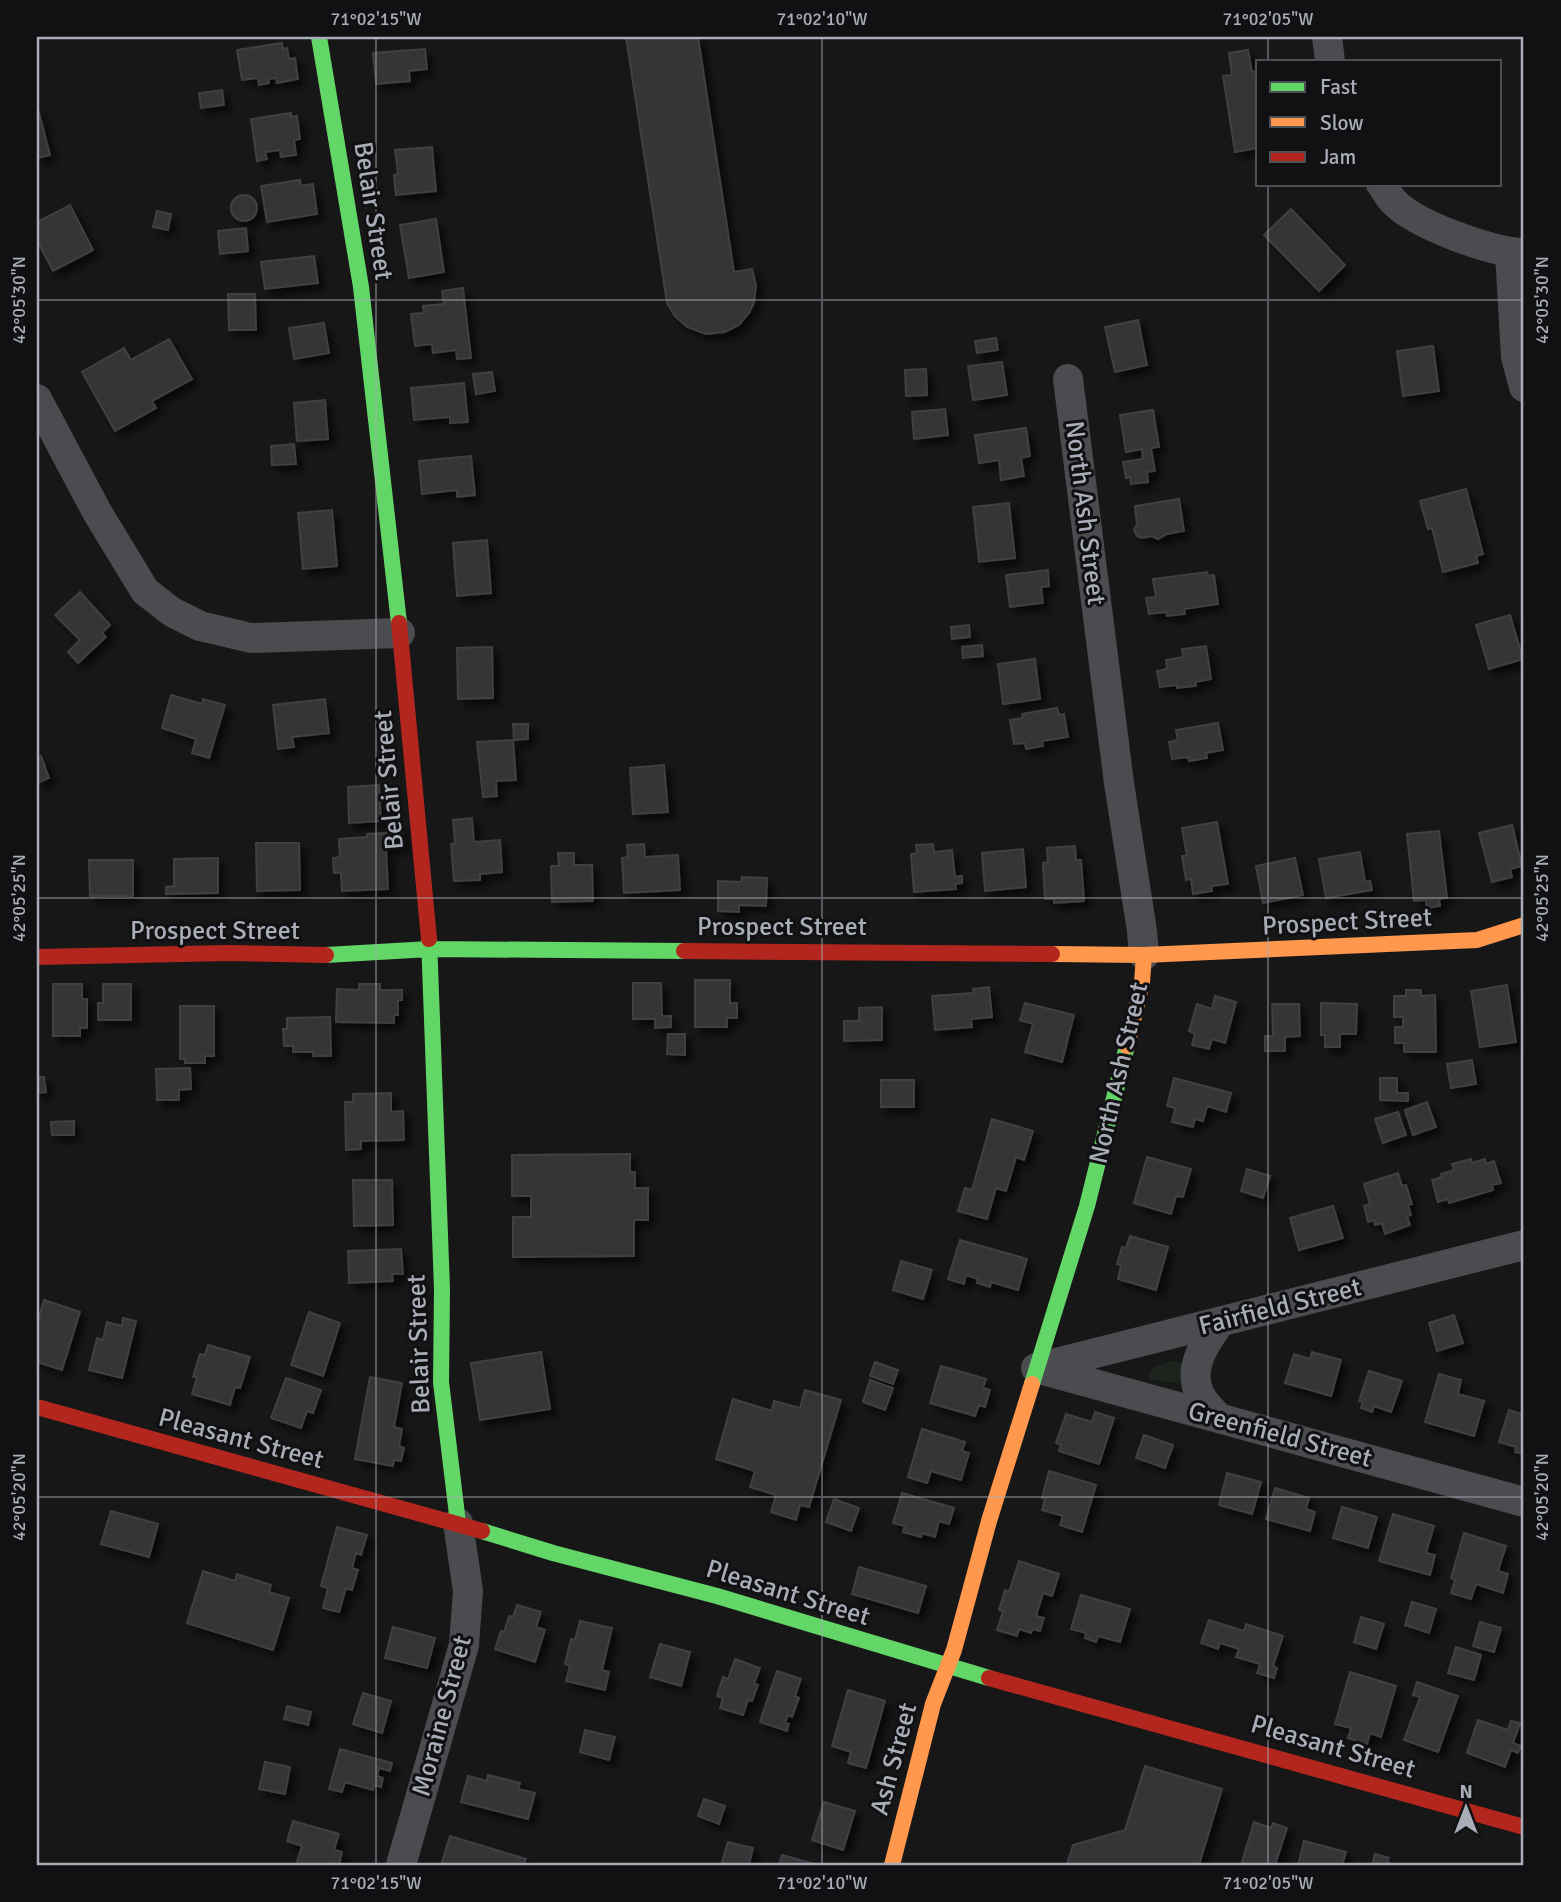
<svg xmlns="http://www.w3.org/2000/svg" width="1561" height="1902" viewBox="0 0 1561 1902" font-family="Signika,sans-serif">
	<style>
		.green { fill: #1d241e }
		.building { fill: #353536; stroke: #3f4043; stroke-width: 2; filter: url(#shadow) }
		.lines { fill: none; stroke-linecap: round; stroke-linejoin: round }
		.street { stroke: #4b4c50; stroke-width: 30 }
		.fast { stroke: #63d668; stroke-width: 16 }
		.slow { stroke: #ff974d; stroke-width: 16 }
		.jam { stroke: #b3261e; stroke-width: 16 }
		.ticks { fill: none; stroke: #a8adb8; stroke-width: 2; stroke-opacity: 0.45 }
		.labels { text-anchor: middle; dominant-baseline: central; stroke-width: 6; stroke-linejoin: round; paint-order: stroke }
		.street-label { font-size: 26px; fill: #a8adb8; stroke: #111113 }
		.neatline { fill: none; stroke: #a8adb8; stroke-width: 2.5 }
		.ticks-label { font-size: 18px; text-anchor: middle; fill: #a8adb8 }
	</style>
	<defs>
		<filter id="shadow"><feDropShadow dx="6" dy="6" stdDeviation="3.5" flood-color="#0009"/></filter>
	</defs>
	<rect width="100%" height="100%" fill="#171717"/>
	<path class="green" d="M1173,1361l9,2c4,7 1,15 -4,20l-26,-3 -3,-2v-4l7,-8z"/>
	<path class="building" d="M626,37h72l36,235 18,-3 4,16 -2,18 -5,10 -10,12 -14,7 -19,2 -19,-7 -12,-11 -8,-13z
		M282,43l1,6 4,-1 2,11 6,-1 3,21 -21,4 -1,-5 -7,1v4l-10,2 -1,-7 -16,2 -5,-30z
		M425,49l2,20 -18,2 1,10 -34,3 -3,-31z
		M1248,50l4,22 6,-1v77l-23,4 -12,-76 9,-1 -3,-22z
		M222,90l2,15 -23,3 -2,-15z
		M37,105l13,50 -13,3z
		M291,113v4l6,-1 3,23 -6,1 2,15 -15,2 -1,-7 -15,2 2,7 -10,2 -6,-42z
		M432,147l4,44 -40,4 -2,-20 4,-1 -3,-24z
		M300,180l1,6 12,-2 4,30 -50,8 -6,-36z
		M231 208a13 13 0 1 1 26 0a13 13 0 1 1-26 0Z
		M70,205l23,45 -40,21 -16,-31v-18z
		M1291,209l54,56 -26,26 -55,-56z
		M157,211l14,3 -3,16 -15,-3z
		M436,219l8,53 -35,6 -9,-53z
		M246,228l2,23 -28,3 -2,-23z
		M314,256l4,27 -53,6 -4,-27z
		M463,288l8,70 -14,1 -1,-9 -23,3 -1,-9 -17,2 -4,-32 13,-1 -1,-7 21,-2 -2,-13z
		M228,294h27l1,36h-27z
		M1138,320l9,45 -32,7 -10,-45z
		M324,323l5,30 -35,6 -5,-31z
		M996,338l2,12 -21,3 -2,-12z
		M169,339l23,40 -40,22 4,7 -41,23 -33,-59 42,-24 7,12z
		M1433,346l6,45 -36,5 -6,-45z
		M1002,362l5,33 -34,5 -5,-34z
		M926,369l1,26 -21,1 -1,-26z
		M492,372l3,19 -19,3 -3,-20z
		M464,383l4,39 -18,1v-6l-36,3 -3,-32z
		M325,400l3,39 -31,2 -3,-38z
		M945,409l3,26 -34,4 -2,-27z
		M1153,410l6,37 -8,1 4,23 -8,1 1,10 -17,2 -1,-7 -4,1 -3,-16 20,-3 -1,-10 -16,3 -6,-37z
		M1026,428l4,28 -9,2 3,18 -23,4 -2,-20 -20,3 -4,-28z
		M294,444l2,20 -24,1 -1,-19z
		M471,456l4,39 -18,2v-7l-35,4 -3,-33z
		M1466,489l17,65 -7,2 2,7 -35,9 -11,-44 -4,1 -8,-28z
		M1179,499l5,32 -17,3 -9,5 -6,-3 -10,2 -5,-2 -3,-6 3,-6 -2,-18z
		M1009,503l6,55 -36,4 -6,-55z
		M332,510l5,56 -34,3 -5,-56z
		M487,540l4,53 -34,3 -4,-53z
		M1048,570l1,16 -8,1 2,16 -33,4 -4,-32z
		M1207,572l1,4 6,-1 4,29 -34,5 1,5 -18,2 -1,-4 -17,2 -3,-16 10,-1 -3,-18z
		M80,592l30,33 -8,8 4,4 -28,26 -10,-11 12,-12 -25,-25z
		M1510,615l13,44 -34,10 -13,-44z
		M969,625l1,12 -18,2 -1,-12z
		M982,645l1,11 -20,2 -1,-11z
		M1206,646l5,33 -16,3 1,4 -19,2v-3l-17,2 -3,-16 10,-2 -1,-9 17,-3 -1,-8z
		M492,647l1,51 -35,1 -1,-51z
		M1035,659l5,40 -37,5 -5,-40z
		M171,695l31,9 1,-5 22,6 -16,53 -17,-5 4,-14 -34,-11z
		M325,699l4,34 -37,4 2,10 -16,2 -5,-44z
		M1057,708l2,7 5,-1 4,23 -26,4 1,5 -17,3 -1,-6 -11,1 -4,-24 13,-2 -1,-4z
		M1218,723l5,27 -17,3 1,5 -18,3 -1,-4 -16,2 -3,-17 9,-2 -2,-10z
		M513,724h15v15l-14,1z
		M513,740l3,40 -20,1 1,15 -14,1 -6,-55z
		M41,756l8,22 -12,5v-26z
		M664,765l4,47 -35,2 -3,-46z
		M379,785l2,36 -32,2 -1,-36z
		M472,818l2,24 26,-2 2,32 -22,2v6l-26,1 -3,-37 4,-1 -2,-23z
		M1217,822l11,62 -17,2 1,5 -19,3 -2,-15 -5,1 -4,-24h5l-5,-28z
		M1512,825l10,41 -12,3 2,8 -20,5 -13,-49z
		M401,828l1,19 -16,1 2,41 -46,2 -1,-18h-7l-1,-15 7,-1 -1,-18 28,-2v-3l20,-1v-4z
		M1439,831l8,67 -8,1 1,7 -13,2 -1,-8 -12,1 -7,-67z
		M256,843h43l1,47 -43,1z
		M644,844l1,13 33,-2 2,35 -56,3 -2,-35 6,-1 -1,-12z
		M933,844l1,8 18,-2 3,27 7,-1v7l-7,1 1,5 -42,3 -3,-38 6,-1 -1,-8z
		M1075,846l1,14h5l3,41 -30,2v-4h-9l-2,-36 5,-1 -1,-14z
		M1023,849l3,38 -41,4 -3,-38z
		M1360,852l5,30 5,-1 2,9 -46,8 -7,-39z
		M558,853h16v12h18l1,36 -41,1 -1,-36h8z
		M218,858v35l-52,1v-7l8,-1v-27z
		M1295,858l8,37 -40,8 -7,-37z
		M89,860h44v36h-43z
		M742,877l25,1 -1,28 -27,-1v7l-21,-1v-30l23,1z
		M695,980h35v23h7v15h-10v9h-32z
		M633,983h28l1,33h9v11l-16,1v-9h-22z
		M53,984h29v15h5v29h-7v8h-27z
		M103,984h28v36h-33v-17h5z
		M359,984h21v6h22v10h-4v15h-4v8l-58,-1 1,-33 22,1z
		M1507,985l9,57 -36,5 -9,-56z
		M989,987l3,30 -21,2 1,8 -37,3 -3,-34 41,-3v-4z
		M1406,990h15v6l14,-1 1,57h-32v-9h-9v-16h8v-10h-9v-21h12z
		M1215,996l21,6 -11,41 -13,-4 -3,10 -17,-4 3,-11 -6,-3 8,-27 15,5z
		M1025,1003l49,12 -12,47 -37,-10 8,-28 -13,-4z
		M1321,1003l36,1 -1,30h-16v13h-15v-12h-4z
		M1272,1004h27l1,32 -15,1v14h-20v-15h8z
		M180,1006h34v50h-9v7h-20v-4h-5z
		M882,1007v33l-38,1v-20h15v-13z
		M330,1017l1,39h-18v-4h-20v-6h-9l-1,-17h4v-11z
		M668,1034h17v21l-18,-1z
		M1472,1060l4,24 -25,4 -4,-24z
		M190,1068l1,21 -12,1v10h-22l-1,-31z
		M37,1077h7l2,15 -9,1z
		M1174,1078l57,15 -5,19 -19,-6 -4,15 -8,-2 -2,8 -21,-5 3,-14 -8,-2z
		M1380,1078h17v15h11v8l-28,-1z
		M881,1080h33v27h-33z
		M391,1093v19l12,-1 1,29 -43,1v8l-15,1 -1,-48h8v-8z
		M1427,1102l9,25 -23,8 -8,-25z
		M1398,1112l8,23 -23,8 -8,-24z
		M992,1119l41,12 -9,29 -8,-3 -10,34 -10,-3 -9,31 -29,-8 7,-23 7,2z
		M74,1121v14h-22l-1,-13z
		M630,1154v18h5v16h13v32h-14v36l-121,1v-40h18v-21h-19v-41z
		M1147,1157l44,12 -8,28 -7,-1 -5,18 -37,-11z
		M1471,1159l1,4 13,-4 1,5 8,-3 7,22 -9,2 1,5 -44,13 -1,-4 -10,3 -6,-22 10,-3 -1,-3 13,-4 -2,-6z
		M1247,1169l23,7 -7,22 -22,-7z
		M1398,1173l4,13 4,-1 6,19 -4,1 3,10 -4,1 3,9 -25,9 -3,-11 -7,2 -1,-5 -6,2 -4,-16 6,-2 -6,-20z
		M353,1180h39l1,45 -39,1z
		M1333,1206l10,32 -44,12 -9,-32z
		M1130,1236l38,11 -12,43 -38,-11 3,-14 -4,-1 5,-17 4,1z
		M960,1240l67,19 -9,31 -27,-8 -1,5 -13,-4 1,-4 -12,-4 -2,9 -16,-5z
		M401,1249l2,25h-11l1,7 -44,2 -1,-32z
		M901,1261l31,9 -9,29 -30,-9z
		M44,1300l36,12 -18,58 -25,-8v-38z
		M309,1312l31,11 -17,53 -32,-11z
		M1454,1315l9,28 -26,8 -8,-28z
		M123,1318l13,3 -14,57 -33,-8 8,-32 6,2 4,-18 15,4z
		M208,1345l42,12 -10,31 -5,-1 -5,18 -38,-11 5,-17h-4l7,-23 5,1z
		M541,1352l9,57 -70,11 -9,-57z
		M1312,1352l29,8 -10,36 -46,-13 9,-29 16,5z
		M875,1362l23,8 -5,14 -23,-8z
		M941,1366l45,13 -3,9 7,2 -5,17 -6,-2 -4,11 -45,-13z
		M1369,1371l33,10 -11,31 -17,-6 -2,6 -11,-4 2,-6 -4,-1z
		M1439,1374l22,6 -3,14 26,7 -10,35 -49,-14z
		M370,1377l32,6 -8,44 8,2 -3,17 5,2 -3,13 -7,-1 -1,6 -38,-7z
		M286,1378l35,12 -8,23 -6,-2 -6,17 -30,-10z
		M870,1380l23,8 -8,22 -22,-8z
		M805,1390l36,10 -32,107 -9,-2 -4,15 -25,-8 5,-17 -26,-8 5,-16 -39,-12 17,-60 39,12 2,-10 26,7z
		M1509,1410l15,5v39l-9,-2 1,-5 -17,-5z
		M1095,1412l19,6 -15,46 -40,-13 2,-6 -5,-2 10,-29 26,8z
		M922,1429l43,13 -3,9 7,2 -8,27 -30,-9 -4,12 -19,-6z
		M1144,1435l29,10 -8,23 -29,-10z
		M1049,1471l47,14 -14,47 -22,-7 3,-9 -21,-6 3,-11 -3,-1z
		M1227,1473l34,9 -9,32 -33,-9z
		M1275,1488l34,10 -3,11 9,3 -5,19 -44,-12z
		M902,1493l52,15 -5,16 -10,-3 -4,16 -13,-4 -1,4 -18,-5 2,-6 -12,-3z
		M834,1499l25,9 -8,23 -25,-9z
		M1342,1507l35,10 -9,31 -35,-10z
		M111,1511l47,13 -9,33 -48,-13z
		M1393,1514l41,12 -8,27 9,2 -5,20 -51,-14z
		M337,1527l30,8 -6,20 -5,-2 -4,15 6,2 -6,20 -6,-2 -7,24 -16,-4 5,-20 -7,-2z
		M1464,1533l42,13 -8,25 10,3 -5,19 -27,-9 -5,15 -20,-6 4,-13 -4,-2z
		M1019,1561l40,13 -7,22 -9,-3 -7,23 8,2 -4,13 -7,-2 -2,4 -12,-4 -2,7 -20,-6 6,-19 -4,-1 6,-20 4,2z
		M859,1567l67,19 -8,27 -66,-19z
		M203,1571l32,10 2,-7 34,11 -2,7 20,6 -16,52 -86,-27z
		M1081,1595l49,14 -10,33 -22,-6 -2,6 -11,-4 1,-5 -15,-4z
		M1412,1602l24,7 -7,24 -24,-8z
		M517,1605l24,7 -5,15 9,3 -10,32 -40,-13 6,-18 3,1 5,-16 4,1z
		M1361,1617l23,7 -8,25 -22,-7z
		M1209,1620l35,11 2,-7 37,12 -10,30 4,2 -3,10 -17,-5 3,-9 -24,-7 3,-8 -19,-6 -2,6 -17,-6z
		M580,1621l32,7 -10,42 7,2 -4,18 -39,-9 4,-15 -5,-2 6,-25 4,1z
		M1480,1622l21,6 -7,24 -21,-6z
		M393,1627l42,11 -8,30 -42,-10z
		M660,1644l30,8 -9,34 -31,-9z
		M1456,1647l25,8 -7,25 -26,-7z
		M735,1659l25,9 -6,16 4,1 -6,16 -4,-1 -5,15 -23,-7 3,-10 -6,-2 6,-19 5,2z
		M777,1671l24,8 -6,17 4,2 -7,19 -4,-2 -3,8 4,1 -2,7 -27,-9z
		M1350,1672l46,14 -15,51 -11,-4 -3,11 -19,-6 3,-10 -16,-4z
		M1417,1682l41,14 -20,56 -34,-12 16,-43 -7,-2z
		M848,1690l37,11 -19,67 -18,-5 3,-11 -19,-6z
		M363,1693l28,8 -9,32 -29,-9z
		M287,1706l24,6 -3,13 -24,-6z
		M1478,1720l30,10 3,-9 9,2 -7,20 8,3 -3,7 -7,-3 -6,17 -38,-14z
		M585,1730l30,7 -6,23 -29,-8z
		M340,1749l52,14 -2,8 -11,-3 -2,8 6,2 -2,9 -7,-2 -1,5 -28,-8 -3,10 -13,-3z
		M265,1762l25,5 -5,27 -26,-5z
		M1145,1766l77,23 -23,76 -132,-1 6,-19 52,-15z
		M488,1775l32,8 -2,6 17,4 -7,26 -67,-17 7,-26 19,5z
		M704,1799l21,7 -6,18 -21,-8z
		M824,1802l31,9 -12,39 -31,-10z
		M293,1821l46,13 -5,16 8,2 -3,13 -9,-2 -1,2h-33l6,-19 -15,-5z
		M1254,1822l17,6 2,-5 14,5 -12,37h-34z
		M450,1836l76,23 -2,6h-83z
		M1304,1841l42,11 -4,13h-44z
		M728,1842l25,6 -4,17h-28z
		M1375,1854l14,4 -2,4 9,3h-24z
		M782,1855l36,10h-39z"/>
	<g class="lines">
		<path class="street" d="M1327,37l3,24
			M1381,184c4,5 8,13 13,18 22,23 99,51 130,51
			M1510,253l6,104 8,30
			M1068,379l51,404 23,148 2,24
			M37,399l60,113 48,79 27,21 28,14 51,12 149,-5
			M1040,1367l484,-122
			M1036,1368l488,134
			M1218,1418c-5,-7 -14,-15 -18,-23 -13,-27 5,-52 20,-73
			M401,1865l63,-220 4,-54 -10,-68"/>
		<path class="fast" d="M319,37l42,250 38,336
			M429,939l13,350 -1,93 17,141
			M326,955l104,-6 254,2
			M1032,1384l55,-178 40,-160
			M482,1531l71,22 164,43 272,82"/>
		<path class="slow" d="M1052,954l92,1 333,-15 47,-15
			M1127,1046l15,-63 2,-28
			M892,1865l41,-161 21,-54 35,-129 43,-137"/>
		<path class="jam" d="M399,623l30,316
			M684,951l368,3
			M37,957l192,-4 97,2
			M37,1407l445,124
			M989,1678l535,149"/>
	</g>
	<path class="ticks" d="M376,37v1828M822,37v1828M1268,37v24M1268,184v1681M37,300h1487M37,898h1487M37,1497h1487"/>
	<g class="labels">
		<g class="street-label">
			<text transform="translate(373 211) rotate(81)">Belair Street</text>
			<text transform="translate(1085 513) rotate(83)">North Ash Street</text>
			<text transform="translate(389 780) rotate(-95)">Belair Street</text>
			<text transform="translate(1347 922) rotate(-3)">Prospect Street</text>
			<text x="782" y="927">Prospect Street</text>
			<text x="215" y="931">Prospect Street</text>
			<text transform="translate(1119 1073) rotate(-77)">North Ash Street</text>
			<text transform="translate(1280 1307) rotate(-14)">Fairfield Street</text>
			<text transform="translate(419 1344) rotate(-92)">Belair Street</text>
			<text transform="translate(1280 1435) rotate(15)">Greenfield Street</text>
			<text transform="translate(241 1439) rotate(15)">Pleasant Street</text>
			<text transform="translate(788 1593) rotate(17)">Pleasant Street</text>
			<text transform="translate(442 1716) rotate(-75)">Moraine Street</text>
			<text transform="translate(1333 1747) rotate(16)">Pleasant Street</text>
			<text transform="translate(894 1759) rotate(-75)">Ash Street</text>
		</g>
	</g>
	<rect width="1561" height="1902" fill="none" stroke="#111113" stroke-width="77"/>
	<rect x="1256" y="60" width="245" height="126" fill="#111113" stroke="#4d4f55" stroke-width="2"/>
	<rect x="1270" y="82" width="35" height="10" fill="#63d668" stroke="#4d4f55" stroke-width="2"/>
	<text x="1320" y="94" font-size="21" fill="#a8adb8">Fast</text>
	<rect x="1270" y="117" width="35" height="10" fill="#ff974d" stroke="#4d4f55" stroke-width="2"/>
	<text x="1320" y="130" font-size="21" fill="#a8adb8">Slow</text>
	<rect x="1270" y="152" width="35" height="10" fill="#b3261e" stroke="#4d4f55" stroke-width="2"/>
	<text x="1320" y="164" font-size="21" fill="#a8adb8">Jam</text>
	<g transform="translate(1466 1808)" stroke="#111113" stroke-width="5" paint-order="stroke">
	<path d="M0-5L12 26L0 18L-12 26Z" fill="#a8adb8"/>
	<text y="-10" font-size="19" font-weight="bold" text-anchor="middle" fill="#a8adb8">N</text>
	</g>
	<rect x="38" y="38" width="1484" height="1826" class="neatline"/>
	<g class="ticks-label">
		<text x="376" y="25">71°02'15"W</text>
		<text x="822" y="25">71°02'10"W</text>
		<text x="1268" y="25">71°02'05"W</text>
		<text transform="translate(19 300) rotate(-90)" y="6">42°05'30"N</text>
		<text transform="translate(1542 300) rotate(-90)" y="6">42°05'30"N</text>
		<text transform="translate(19 898) rotate(-90)" y="6">42°05'25"N</text>
		<text transform="translate(1542 898) rotate(-90)" y="6">42°05'25"N</text>
		<text transform="translate(19 1497) rotate(-90)" y="6">42°05'20"N</text>
		<text transform="translate(1542 1497) rotate(-90)" y="6">42°05'20"N</text>
		<text x="376" y="1889">71°02'15"W</text>
		<text x="822" y="1889">71°02'10"W</text>
		<text x="1268" y="1889">71°02'05"W</text>
	</g>
</svg>
